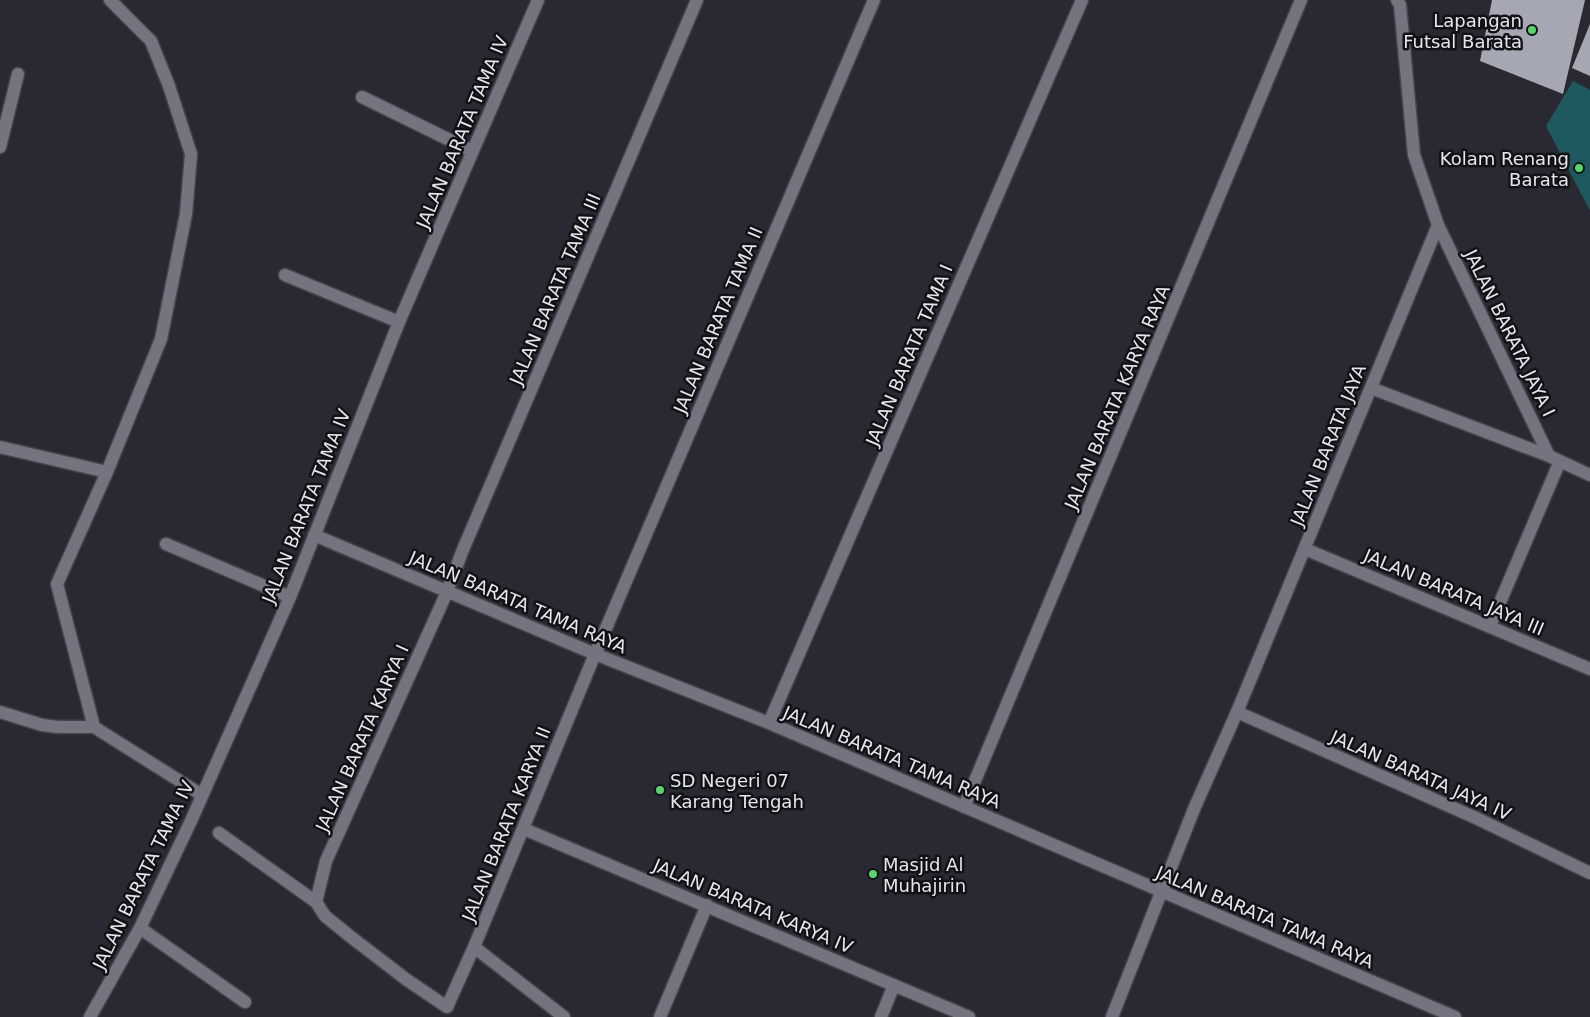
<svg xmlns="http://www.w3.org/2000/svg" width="1590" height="1017" viewBox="0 0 1590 1017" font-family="'DejaVu Sans',sans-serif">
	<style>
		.water { fill: #1d595e }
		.building { fill: #a5a7b2 }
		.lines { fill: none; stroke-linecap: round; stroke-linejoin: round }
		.minor-casing { stroke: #44454c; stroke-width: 15 }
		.minor { stroke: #73747f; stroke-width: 12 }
		.poi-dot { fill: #59d56f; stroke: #121216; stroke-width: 2 }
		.labels { text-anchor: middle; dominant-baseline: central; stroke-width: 5; stroke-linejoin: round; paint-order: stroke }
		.poi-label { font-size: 18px; fill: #e5e6ec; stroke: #121216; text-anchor: end }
		.street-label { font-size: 18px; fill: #e5e6ec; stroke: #121216 }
	</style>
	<rect width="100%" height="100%" fill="#282932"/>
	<path class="water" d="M1573,81l17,9v121l-44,-85z"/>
	<path class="building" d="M1492,0h93l-22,94 -83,-33z
		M1590,24v52l-18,-8z"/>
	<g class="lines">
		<g class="minor-casing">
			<path id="minor" d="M110,0l41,41 18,45 22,68 -5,60 -25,125 -54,133 -50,112 37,143 108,68
				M1397,0l3,5 14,150 24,70 111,231
				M362,97l110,54
				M0,147l18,-73
				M285,275l114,47
				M1371,388l178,68 41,19
				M0,447l107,25
				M314,535l281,119 174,69 686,294
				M166,544l124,53
				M1305,549l285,120
				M1490,626l70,-165
				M0,712l42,13 16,2h36
				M1237,712l239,106 114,55
				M769,723l313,-723
				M964,807l337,-807
				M524,829l445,188
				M219,833l97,69 9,14 26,21 56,43 40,27 27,-60 121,-293 279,-654
				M316,902l10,-41 121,-269 15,-40 235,-552
				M140,928l105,74
				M474,947l90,70
				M90,1017l50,-89 51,-107 99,-224 109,-275 139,-322
				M660,1017l47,-112
				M881,1017l13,-32
				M1112,1017l82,-208 43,-97 201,-487"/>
		</g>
		<use href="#minor" class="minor"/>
	</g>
	<g class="poi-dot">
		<circle cx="1532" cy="30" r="5"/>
		<circle cx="1579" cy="168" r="5"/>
		<circle cx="660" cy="790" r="5"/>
		<circle cx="873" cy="874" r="5"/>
	</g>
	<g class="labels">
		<g class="poi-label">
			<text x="1522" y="20">Lapangan<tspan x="1522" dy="21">Futsal Barata</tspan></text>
			<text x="1569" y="158">Kolam Renang<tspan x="1569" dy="21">Barata</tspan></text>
			<text x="670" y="780" text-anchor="start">SD Negeri 07<tspan x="670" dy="21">Karang Tengah</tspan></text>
			<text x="883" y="864" text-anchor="start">Masjid Al<tspan x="883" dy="21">Muhajirin</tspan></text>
		</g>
		<g class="street-label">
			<text transform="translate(462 132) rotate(-67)">JALAN BARATA TAMA IV</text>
			<text transform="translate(555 289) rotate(-67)">JALAN BARATA TAMA III</text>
			<text transform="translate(718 320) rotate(-67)">JALAN BARATA TAMA II</text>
			<text transform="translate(1510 333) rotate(64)">JALAN BARATA JAYA I</text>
			<text transform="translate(909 355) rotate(-67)">JALAN BARATA TAMA I</text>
			<text transform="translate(1117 397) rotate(-67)">JALAN BARATA KARYA RAYA</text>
			<text transform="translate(1328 445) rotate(-68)">JALAN BARATA JAYA</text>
			<text transform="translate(306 506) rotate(-68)">JALAN BARATA TAMA IV</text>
			<text transform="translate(1454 592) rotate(23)">JALAN BARATA JAYA III</text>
			<text transform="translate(518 602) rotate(23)">JALAN BARATA TAMA RAYA</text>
			<text transform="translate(362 738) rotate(-66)">JALAN BARATA KARYA I</text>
			<text transform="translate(892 757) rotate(23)">JALAN BARATA TAMA RAYA</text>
			<text transform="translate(1421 775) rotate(24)">JALAN BARATA JAYA IV</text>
			<text transform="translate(506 824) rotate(-68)">JALAN BARATA KARYA II</text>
			<text transform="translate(143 875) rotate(-64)">JALAN BARATA TAMA IV</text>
			<text transform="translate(753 906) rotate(23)">JALAN BARATA KARYA IV</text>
			<text transform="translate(1265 917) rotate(23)">JALAN BARATA TAMA RAYA</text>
		</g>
	</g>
</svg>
